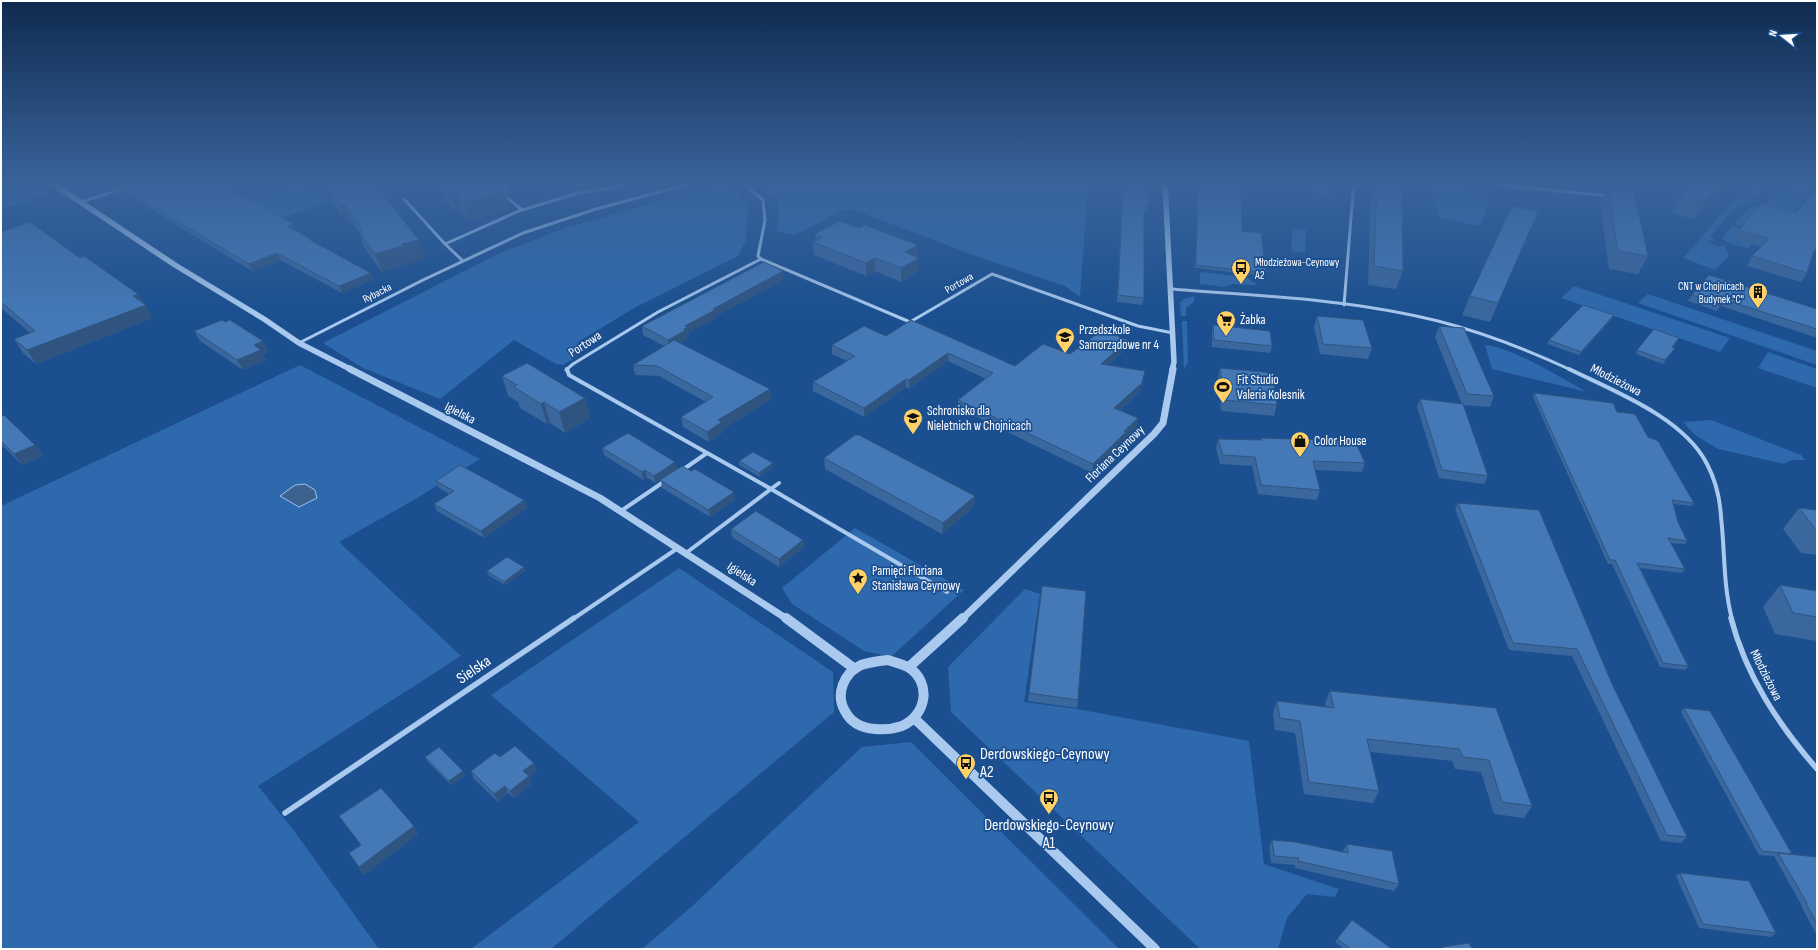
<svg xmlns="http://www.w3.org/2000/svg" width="1818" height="950" viewBox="0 0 1818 950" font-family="'Sofia Sans Condensed',sans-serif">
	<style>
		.green { fill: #2e69ad }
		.water { fill: #3c6290; stroke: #9cc4f0 }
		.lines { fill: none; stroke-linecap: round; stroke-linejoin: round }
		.minor-far2 { stroke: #a9c9ee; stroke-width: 3 }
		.minor-far1 { stroke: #a9c9ee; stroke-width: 4 }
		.minor { stroke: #a9c9ee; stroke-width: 5.5 }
		.tertiary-far2 { stroke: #a9c9ee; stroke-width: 5.5 }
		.tertiary-far1 { stroke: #a9c9ee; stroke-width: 7 }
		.tertiary { stroke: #a9c9ee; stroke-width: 10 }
		.wall { fill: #3a679d }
		.shaded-wall { fill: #305480 }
		.building { fill: #4478b7; stroke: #305480 }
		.labels { text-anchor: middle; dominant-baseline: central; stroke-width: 3.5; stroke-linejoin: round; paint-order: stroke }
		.far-poi-label { font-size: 11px; fill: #fff; stroke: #1b4f8f; text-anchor: start }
		.far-street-label { font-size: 11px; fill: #fff; stroke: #1b4f8f }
		.poi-label { font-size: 13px; fill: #fff; stroke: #1b4f8f; text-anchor: start }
		.street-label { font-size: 13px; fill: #fff; stroke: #1b4f8f }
		.near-street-label { font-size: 16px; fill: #fff; stroke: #1b4f8f }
		.near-poi-label { font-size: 16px; fill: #fff; stroke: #1b4f8f; text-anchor: start }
	</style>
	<rect width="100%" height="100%" fill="#1b4f8f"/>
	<path class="green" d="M760,183h328l-8,114 -15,-11 -84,-28 -126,-48h-12l-48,25 -18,-4c2,-24 6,-33 -17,-48z
		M1298,183h34l-2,16 -1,1z
		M1753,183h42l22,6v7l-37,-9 -16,1 -14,15 -12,2 -26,29 -1,2 4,4 -7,2 9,4h8l4,10 -14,14 -32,-12 44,-50z
		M294,185l19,3 14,14 -50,18 -31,-18z
		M1431,185l35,1 23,15 -9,25 -41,-8z
		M711,187h24l13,21 -2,32 -8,16 -102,51 -58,35 -4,16 -11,7 -7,-1 -42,-24 -74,59 -77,-31 -40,-25 177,-90 65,-25z
		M40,191l6,4 -45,14v-6z
		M1778,192l23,4 2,3 -9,13 -30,-7 7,-9z
		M1759,206l29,8 -43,13 -10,-3 13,-16z
		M1732,226l11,2 8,17 -3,3 -16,-4 -10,-5z
		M1293,228l13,2 -1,23 -14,-2z
		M1200,272l46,5 11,8 -24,-1 -9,3 -24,-3z
		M1574,286l156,52 -10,14 -159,-54z
		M1648,294l169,57v14l-179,-62z
		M1194,296v6l-8,6v8h-5l-1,-13 4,-4z
		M1182,321h5l1,41 -4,7z
		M1485,345c27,2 76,33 102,47l-95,-23z
		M1768,352l49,17v19l-59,-20z
		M300,365l180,94 -66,41 -75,42 122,114 -203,130 37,46 84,117h-378v-443z
		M1711,420l90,35 4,5h-13l-8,4 -66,-15 -23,-14 -12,-13z
		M855,528l109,62 -73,67 -27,-6 -72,-47 -10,-16z
		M679,568l154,104 1,40 -283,237h-80l168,-127 -148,-127z
		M1025,589l15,5 -16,108 53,7 172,32 15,123 75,25 -4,8 -28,-3 -20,24 -9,31h-78l-249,-237 -3,-45z
		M911,742l208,207h-477l48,-41 172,-161z"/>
	<path class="water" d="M305,484l10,6 2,8 -18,9 -19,-11 15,-11z"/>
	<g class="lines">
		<path class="minor-far2" d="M507,183l-3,12 18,15
			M743,183l20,17 2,20 -7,36 3,3 149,63 82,-48 146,52 35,7
			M1478,183l131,13
			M404,199l41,45 18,17
			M81,202l46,-15
			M445,244l74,-33 59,-18 38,-6 10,-4
			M1171,289c89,7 180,10 267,32 47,12 90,29 133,49
			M1344,305l9,-112 3,-10
			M299,343l124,-63 100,-47 73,-24 97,-26
			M566,370l7,-6 85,-52 103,-53"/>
		<path class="minor-far1" d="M567,369l2,6 202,114 176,103
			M1569,369c45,22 115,49 138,95 9,17 13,34 14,53 4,34 2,68 11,102
			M681,471l26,-18
			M621,511l44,-30
			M686,553l93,-70
			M573,619l105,-71"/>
		<path class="minor" d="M1731,618c15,58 47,106 86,151
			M285,813l289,-195"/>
		<path class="tertiary-far2" d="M52,183l123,82 89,54 35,24 53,27
			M1165,183l9,179 -2,8"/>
		<path class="tertiary-far1" d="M350,369l250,129 187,121
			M962,619l192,-185 9,-11 10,-54"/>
		<path class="tertiary" d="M786,618l69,51
			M888,660c6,2 14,4 20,7 24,15 19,48 -6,59 -9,3 -17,4 -27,3 -13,-1 -24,-6 -30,-18 -10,-17 -1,-38 16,-46 9,-3 18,-4 27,-5z
			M909,667l54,-49
			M915,719l240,230"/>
	</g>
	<path class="wall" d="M323,183h2l94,57 6,18 -16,5 1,1 -28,8 -17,-23 -6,-16 -8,-12 -5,1 -21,-32z
		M435,183h60l10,9 5,18 -41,10 -7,-8 -5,1 -13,-15 -3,-8z
		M522,183h87l-2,2 -5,1h-16l-2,1 -62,-2z
		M1129,183h18l1,23 -1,6h-3v86l-2,7 -25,-3 5,-106 1,-7 6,1z
		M1374,183h28l1,88 -7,18 -28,-4 3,-93z
		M1569,183h26l-7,6z
		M1695,183h37l-38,36 -22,-6 9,-17z
		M1198,185l44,46 24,42 -1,3 -70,-8z
		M123,188l171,36 3,7h-1l16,9 1,2 61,37 -32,14 -62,-33 -28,11 -126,-77z
		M1608,188l40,68 -10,18 -29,-5 -9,-64z
		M1762,203l51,50 -6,20 -6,9 -54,-16 5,-10 9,-9 -28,-8 6,-9z
		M1538,212l-48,110 -28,-7 8,-19z
		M1,232l79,26 58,36 15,24 -117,46 -13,-11 -9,-14 16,-6 -29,-25z
		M815,234l103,23 1,14 -18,11 -26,-11 -9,5 -52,-21 -1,-13 3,-1z
		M783,271v9l-67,36v2l-28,15 1,3 -2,1v2l-7,4 91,56 -48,30v3l-14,10 -26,-15 -2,-10 25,-15 -47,-26 -24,-1 -2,-10 31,-19 -21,-11 -1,-9z
		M1692,295l125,14v29l-96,-32 -4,5 -29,-10z
		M1317,316l55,32 -4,11 -48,-5 -6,-27z
		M1612,319l-33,36 -32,-11 2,-4z
		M225,322l38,19 5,11 -5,2 3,6 -23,10 -43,-29 -6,-10z
		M1213,325l59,21 -2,7 -58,-6v-15z
		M1439,326l55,70 -4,11 -27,-2 25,71 -4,8 -45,-6 -22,-71 3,-8 42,5 -27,-67z
		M886,336l129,30 55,-12 57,-6 -19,17 37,6 -5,20 -20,20 18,7 -2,9 -10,10 -1,4 -33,32 -134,-65v-8l28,-21 -38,-18 -39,28 -3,-2 -42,30 -51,-26v-9l34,-21 -15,-7v-9z
		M1677,341l-4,6v4l-10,13 -27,-10 1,-4z
		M1220,368l57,37 -3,11 -53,-5 -3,-33z
		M502,376l83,22 5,20 -25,15 -15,-10 -3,1 -27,-16 -2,-6 -10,-6z
		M1534,393l83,19 31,25 46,66 -3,3 -17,-2 4,18 9,19 -2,3 -15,-1 15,26 -3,4 -42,-5 48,98 -3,4 -25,-3 -48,-103h-4l-75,-167z
		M1,416l34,29 8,11 -21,9 -18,-18 -3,2z
		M1261,438l104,25 -3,9 -47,-2 5,20 -3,10 -59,-6 -6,-28 -32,-2 -4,-16 2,-9 42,1z
		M602,448l75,21 58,31 -25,17 -48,-29 -1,-8 -5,3 -9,-5 -4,2 -39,-25z
		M824,458l150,49 -32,27 -117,-65z
		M739,461l34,6 -13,10 -21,-12z
		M436,481l88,19 3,8 -43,30 -47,-27 -3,-7 15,-10 -10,-6z
		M1458,503l154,181 75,153 -6,6 -20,-2 -89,-185 -63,-6 -54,-141z
		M1799,508l18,2v45l-16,-2 -18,-24z
		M731,529l72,11 1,7 -25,20 -47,-30z
		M524,567l1,4 -20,14 -17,-10 -1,-4z
		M1780,585l37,6v50l-42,-7 -12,-27z
		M1042,586l36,114 -1,8 -49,-7z
		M1330,691l166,17 36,98 -8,12 -30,-4 -13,-42 -26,-3 -3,-8 -82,-9 9,39 -6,12 -69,-9 -9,-61 -20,-3 -2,-17 4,-12 49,6 -1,-4z
		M1684,708l108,146 25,3v79l-16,-30h1l-28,-50 -15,-1 -78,-143z
		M425,757l40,18 -14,10 -24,-24z
		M500,757l37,14 -8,6 3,7 -18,14 -6,-5 -10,9 -24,-23 -3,-8z
		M339,816l79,18 -54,41 -15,-22 12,-8z
		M1272,840l72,12 -1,-1 4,-7 52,40 -5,7 -99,-23v-3l-24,-2 -2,-16z
		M1680,873l96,60 -5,4 -72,-9 -23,-52z
		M1337,939l55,10h-48l-9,-7z"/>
	<path class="shaded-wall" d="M583,183h2l1,3 -2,1z
		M601,183h8l-2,2 -5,1z
		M1590,183h5l-7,6z
		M1723,183h9l-38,36 9,-17z
		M505,192l5,18 -41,10 -5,-18z
		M456,194l6,18 -5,1 -5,-18z
		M344,204l7,17 -5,1 -7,-17z
		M294,224l3,7 -6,2 -3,-7z
		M419,240l6,18 -16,5 1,1 -28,8 -7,-18 27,-10z
		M918,245v13l-13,-6z
		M277,253l3,7 -28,11 -3,-7z
		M875,258v13l-9,5v-13z
		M919,258v13l-18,11v-14z
		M783,271v9l-67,36v2l-28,15 1,3 -2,1v2l-18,10 -1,-9 17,-14 28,-17z
		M371,273l3,6 -32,14 -3,-7z
		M138,294l6,11h2l7,13 -117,46 -9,-14z
		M1725,300l-4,6 -4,5 4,-7z
		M1614,315l-2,4 -33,36 2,-3z
		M1128,340l-1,8 -28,24 2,-8z
		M263,341l5,11 -5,2 3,6 -23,10 -6,-10 17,-15z
		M1675,348l-2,3 -10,13 2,-4z
		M948,353v8l-39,28v-9z
		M1145,371l-5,20 -27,26 1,-9z
		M906,379v8l-42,30v-9z
		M770,389l1,10 -48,30v3l-14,10 -2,-10 11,-12z
		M585,398l5,20 -25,15 -6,-21z
		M544,402l6,21 -3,1 -6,-20z
		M1138,418l-2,9 -10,10 -1,4 -33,32 1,-9z
		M1,442l3,5 -3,2z
		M35,445l8,11 -21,9 -8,-11z
		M675,462l2,7 -21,14 -2,-7z
		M773,463v4l-13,10 -1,-4z
		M645,470l2,8 -4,2 -1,-8z
		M734,492l1,8 -25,17 -2,-7z
		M975,496l-1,11 -32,27 1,-11z
		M524,500l3,8 -43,30 -3,-7z
		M803,540l1,7 -25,20v-8z
		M524,567l1,4 -20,14 -1,-3z
		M534,763l3,8 -8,6 3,7 -18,14 -4,-7 13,-20z
		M463,771l2,4 -14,10 -2,-4z
		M505,786l3,7 -10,9 -4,-8z
		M414,826l4,8 -54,41 -5,-8z"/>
	<path class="building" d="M138,183h81l75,41 -6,2 24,14h-2l61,33 -32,13 -62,-33 -28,11 -126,-76z
		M325,183h49l45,57 -17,4 2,2 -29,8 -16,-23 4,-1 -19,-26 -5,1z
		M441,183h54l10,9 -41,10 -8,-8 -4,1z
		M1130,183h17l1,23 -4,-1v93l-26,-3 5,-106 7,1z
		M1377,183h25l1,88 -29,-5z
		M1695,183h28l-20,19 -22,-6z
		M1198,185l43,4 1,42 19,2 5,40 -70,-8z
		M1608,188l26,4 14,64 -30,-5z
		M1814,192l3,1v54l-3,4 -7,22 -55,-17 17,-17 -30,-9 23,-27 34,10z
		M1512,206l26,6 -40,91 -28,-7z
		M840,221l19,7 6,-3 53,20 -13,7 14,6 -18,10 -26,-10 -9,5 -53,-21 10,-5 -8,-3z
		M30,222l50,36 4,-2 54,38 -5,2 13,9 -119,45 -13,-11 21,-8 -34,-29v-70z
		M764,262l19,9 -70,38 2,1 -30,16 3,1 -4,2 2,1 -18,10 -26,-14z
		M1709,275l108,34v20l-92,-29 -4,4 -29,-9z
		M1583,305l31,10 -33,37 -32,-12z
		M1317,316l46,4 9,28 -49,-4z
		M222,320l3,2 5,-2 33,21 -9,4 7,5 -24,10 -43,-29z
		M911,320l104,46 28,-22 27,10 32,-24 26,10 -27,24 44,7 -3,12 -28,25 24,10 -14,13 2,1 -33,32 -135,-64 35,-27 -45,-20 -39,27 -3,-1 -42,29 -51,-26 42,-26 -23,-11 32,-19 22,10z
		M1213,325l57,6 2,15 -58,-6z
		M1439,326l25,2 30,68 -27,-2z
		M1654,329l25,9 -7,9 3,1 -10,12 -28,-10z
		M674,340l96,49 -52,31 4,2 -15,10 -26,-15 32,-20 -56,-31 -24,-1z
		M527,363l58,35 -26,14 -15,-10 -3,2 -27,-17 3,-2 -15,-9z
		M1220,368l53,5 4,32 -53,-5z
		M1534,393l79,10 4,9 18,2 13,23 10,4 36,62 -22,-3 6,22 9,19 -19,-3 17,31 -48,-6 51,103 -25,-3 -48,-103h-5z
		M1420,399l43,5 25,72 -46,-6z
		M4,415l31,30 -21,9 -13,-13v-25z
		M628,433l47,29 -21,14 -9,-6 -3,2 -40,-24z
		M855,435h4l116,61 -32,27 -119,-65z
		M1261,438l94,3 10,22 -52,-2 7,29 -59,-5 -6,-28 -32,-2 -5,-16 44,1z
		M753,452l20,11 -14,10 -20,-12z
		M460,465l64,35 -43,31 -47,-27 20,-13 -18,-10z
		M682,466l9,5 4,-2 39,23 -26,18 -48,-30z
		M1458,503l81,7 73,174 75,153 -20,-2 -90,-186 -64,-6z
		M1799,508l18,2v21z
		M756,511l47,29 -24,19 -48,-30z
		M507,557l17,10 -20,15 -17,-11z
		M1780,585l37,6v26l-24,-4z
		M1042,586l44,5 -8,109 -49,-7z
		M1330,691l166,17 36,98 -30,-4 -13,-42 -26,-3 -4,-8 -92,-10 12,52 -70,-9 -9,-61 -20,-3 -3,-17 57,7z
		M1684,708l26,3 82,143 -30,-3z
		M515,746l19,17 -11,8 6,5 -19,15 -5,-5 -11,8 -23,-23 24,-18 5,4z
		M439,747l24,24 -14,10 -24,-24z
		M381,788l33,38 -55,41 -10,-14 12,-8 -22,-29z
		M1272,840l23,2 53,11 -1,-9 45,7 7,33 -101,-23 1,-3 -25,-2z
		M1778,853l39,4v67l-11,-21h1z
		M1680,873l69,8 27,52 -73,-9z
		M1352,920l40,29h-41l-14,-10z
		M1469,943l3,6h-28l-1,-2z"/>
	<linearGradient id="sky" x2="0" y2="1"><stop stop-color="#0f2b4f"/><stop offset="0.58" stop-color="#39639b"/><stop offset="1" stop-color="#39639b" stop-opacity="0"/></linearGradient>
	<rect width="1818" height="316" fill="url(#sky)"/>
	<defs>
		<g id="bus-pin" transform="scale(1)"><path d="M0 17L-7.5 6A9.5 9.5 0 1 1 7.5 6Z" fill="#ffd166" stroke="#1b4f8f"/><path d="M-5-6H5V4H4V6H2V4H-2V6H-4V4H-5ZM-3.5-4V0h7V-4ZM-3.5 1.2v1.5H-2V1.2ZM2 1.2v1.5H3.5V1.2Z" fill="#111"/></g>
		<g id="building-pin" transform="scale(1)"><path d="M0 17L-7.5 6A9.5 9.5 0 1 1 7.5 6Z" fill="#ffd166" stroke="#1b4f8f"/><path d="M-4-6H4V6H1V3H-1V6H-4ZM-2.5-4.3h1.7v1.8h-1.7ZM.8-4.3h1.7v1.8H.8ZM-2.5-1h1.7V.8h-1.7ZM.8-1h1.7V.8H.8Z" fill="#111"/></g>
		<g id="supermarket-pin" transform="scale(1)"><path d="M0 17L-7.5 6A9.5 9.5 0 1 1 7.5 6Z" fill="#ffd166" stroke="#1b4f8f"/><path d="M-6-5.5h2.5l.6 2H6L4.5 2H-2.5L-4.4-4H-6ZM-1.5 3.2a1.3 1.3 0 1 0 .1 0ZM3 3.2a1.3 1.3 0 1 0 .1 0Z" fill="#111"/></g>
		<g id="school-pin" transform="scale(1)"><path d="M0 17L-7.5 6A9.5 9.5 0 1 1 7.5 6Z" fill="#ffd166" stroke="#1b4f8f"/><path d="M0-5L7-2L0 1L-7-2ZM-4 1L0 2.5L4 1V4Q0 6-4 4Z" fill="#111"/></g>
		<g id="stadium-pin" transform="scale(1)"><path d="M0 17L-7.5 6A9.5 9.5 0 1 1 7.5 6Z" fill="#ffd166" stroke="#1b4f8f"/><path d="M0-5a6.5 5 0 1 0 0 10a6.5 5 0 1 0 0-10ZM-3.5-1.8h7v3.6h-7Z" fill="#111"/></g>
		<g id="shop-pin" transform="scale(1)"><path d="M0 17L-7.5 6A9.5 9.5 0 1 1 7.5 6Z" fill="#ffd166" stroke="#1b4f8f"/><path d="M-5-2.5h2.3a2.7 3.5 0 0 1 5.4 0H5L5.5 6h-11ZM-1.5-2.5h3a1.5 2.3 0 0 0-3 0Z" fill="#111"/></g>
		<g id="sight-pin" transform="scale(1)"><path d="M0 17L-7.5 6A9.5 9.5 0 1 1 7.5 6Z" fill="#ffd166" stroke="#1b4f8f"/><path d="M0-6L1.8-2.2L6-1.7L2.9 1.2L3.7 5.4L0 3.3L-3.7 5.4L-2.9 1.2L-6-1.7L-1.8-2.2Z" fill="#111"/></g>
	</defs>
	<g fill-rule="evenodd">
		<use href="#bus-pin" x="1241" y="268"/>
		<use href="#building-pin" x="1758" y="292"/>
		<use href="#supermarket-pin" x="1226" y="320"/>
		<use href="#school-pin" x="1065" y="337"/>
		<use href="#stadium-pin" x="1223" y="387"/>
		<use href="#school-pin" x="913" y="418"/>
		<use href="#shop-pin" x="1300" y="441"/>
		<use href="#sight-pin" x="858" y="578"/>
		<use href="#bus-pin" x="966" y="763"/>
		<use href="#bus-pin" x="1049" y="798"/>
	</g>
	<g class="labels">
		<g class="far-poi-label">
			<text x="1255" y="262">Młodzieżowa-Ceynowy<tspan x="1255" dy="13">A2</tspan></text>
			<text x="1744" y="286" text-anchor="end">CNT w Chojnicach<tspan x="1744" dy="13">Budynek "C"</tspan></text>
		</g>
		<g class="far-street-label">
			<text transform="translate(959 283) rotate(-30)">Portowa</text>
			<text transform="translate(377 293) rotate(-27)">Rybacka</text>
		</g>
		<g class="poi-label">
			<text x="1240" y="320">Żabka</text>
			<text x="1079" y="330">Przedszkole<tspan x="1079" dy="15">Samorządowe nr 4</tspan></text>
			<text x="1237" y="380">Fit Studio<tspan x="1237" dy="15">Valeria Kolesnik</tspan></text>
			<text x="927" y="411">Schronisko dla<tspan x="927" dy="15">Nieletnich w Chojnicach</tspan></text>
			<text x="1314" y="441">Color House</text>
			<text x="872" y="571">Pamięci Floriana<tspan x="872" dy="15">Stanisława Ceynowy</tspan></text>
		</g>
		<g class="street-label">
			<text transform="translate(585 344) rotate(-33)">Portowa</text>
			<text transform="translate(1616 380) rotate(27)">Młodzieżowa</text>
			<text transform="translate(460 413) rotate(27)">Igielska</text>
			<text transform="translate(1115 454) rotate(-44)">Floriana Ceynowy</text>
			<text transform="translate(742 574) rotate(33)">Igielska</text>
			<text transform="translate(1766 675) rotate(63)">Młodzieżowa</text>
		</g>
		<g class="near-street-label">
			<text transform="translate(474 670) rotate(-34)">Sielska</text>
		</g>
		<g class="near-poi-label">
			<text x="980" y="754">Derdowskiego-Ceynowy<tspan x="980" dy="18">A2</tspan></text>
			<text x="1049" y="825" text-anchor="middle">Derdowskiego-Ceynowy<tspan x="1049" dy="18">A1</tspan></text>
		</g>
	</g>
	<rect width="1818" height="950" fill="none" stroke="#ffffff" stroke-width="4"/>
	<g transform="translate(1782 36) rotate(287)" stroke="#1b4f8f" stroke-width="3" paint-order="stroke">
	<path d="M0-3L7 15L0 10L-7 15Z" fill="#ffffff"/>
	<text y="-6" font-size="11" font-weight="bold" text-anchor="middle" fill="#ffffff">N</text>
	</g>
</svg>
